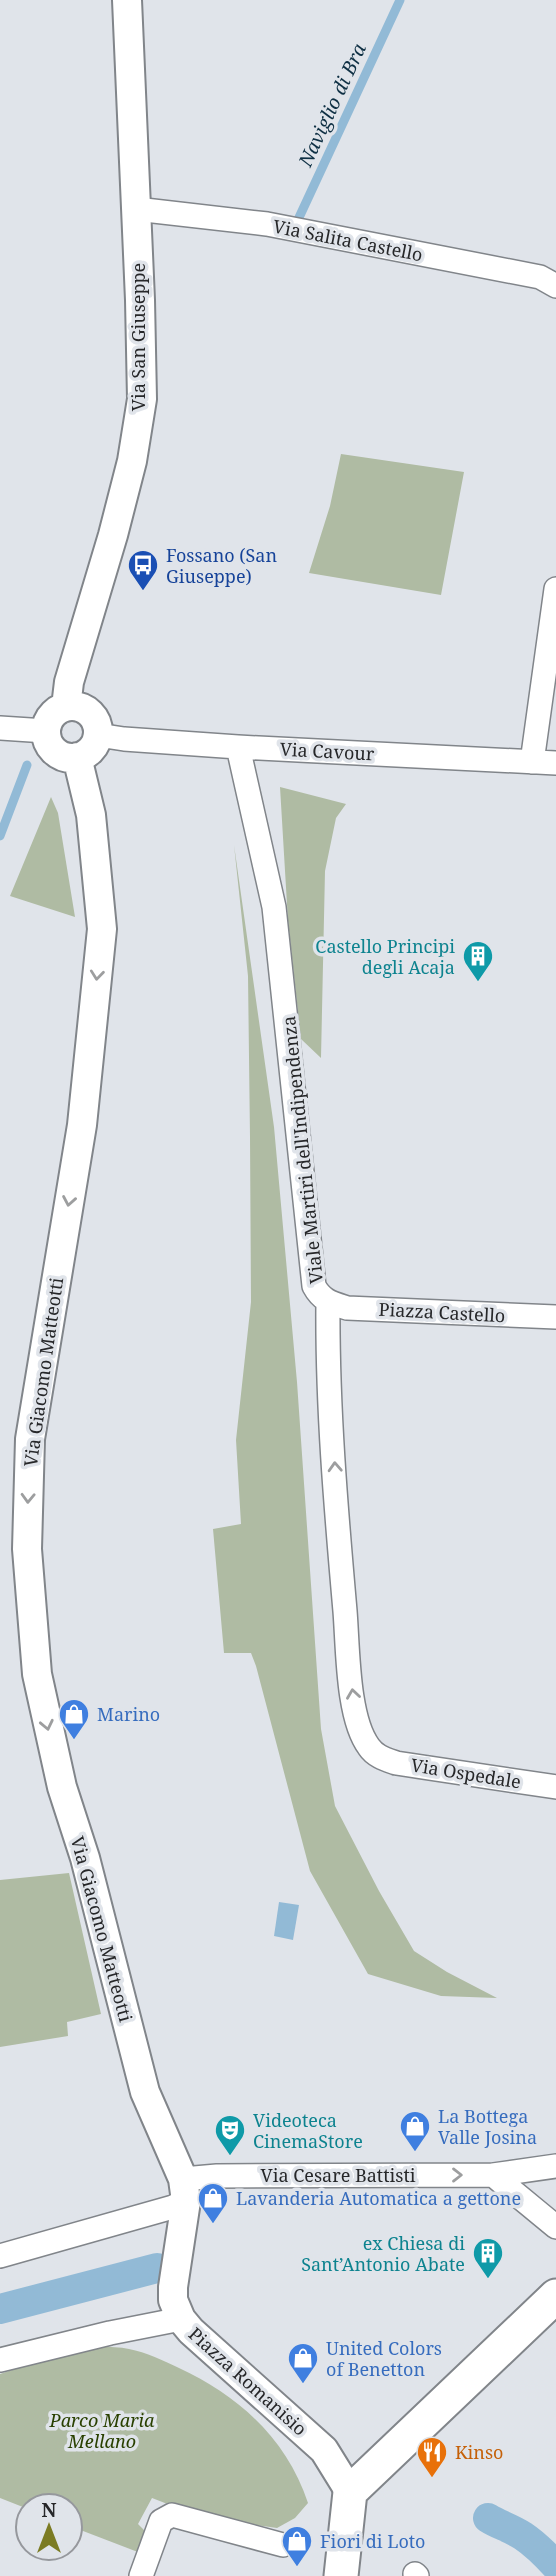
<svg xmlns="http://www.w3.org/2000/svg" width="556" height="2576" viewBox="0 0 556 2576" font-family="'Noto Serif',serif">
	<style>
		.green { fill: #afbba3 }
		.water { fill: #92bad6 }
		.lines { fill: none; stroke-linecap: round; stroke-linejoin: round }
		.stream { stroke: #92bad6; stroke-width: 9 }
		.canal { stroke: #92bad6; stroke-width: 30 }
		.minor-casing { stroke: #81858a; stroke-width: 26 }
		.tertiary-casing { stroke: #81858a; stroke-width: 32 }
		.secondary-casing { stroke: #81858a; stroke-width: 37 }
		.minor { stroke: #fff; stroke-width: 23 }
		.tertiary { stroke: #fff; stroke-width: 28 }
		.secondary { stroke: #fff; stroke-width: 33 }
		.oneway { stroke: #9d9e9f }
		.labels { text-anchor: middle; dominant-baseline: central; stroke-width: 7; stroke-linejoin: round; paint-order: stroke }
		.street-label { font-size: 18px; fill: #262729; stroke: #e0e4ea }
		.transit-label { font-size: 18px; fill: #164399; stroke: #e0e4ea; text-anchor: start }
		.culture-label { font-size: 18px; fill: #0d838f; stroke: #e0e4ea; text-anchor: end }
		.shop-label { font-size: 18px; fill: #366cbe; stroke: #e0e4ea; text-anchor: start }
		.park-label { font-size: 18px; font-style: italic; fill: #294001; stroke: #e0e4ea }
		.food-label { font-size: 18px; fill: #c56008; stroke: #e0e4ea; text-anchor: start }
		.water-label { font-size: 19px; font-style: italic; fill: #0f3044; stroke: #e0e4ea }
	</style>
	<rect width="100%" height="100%" fill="#e0e4ea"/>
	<path class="green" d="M341,454l123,18 -23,123 -132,-22 21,-67z
		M280,787l66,17 -10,14 -11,53 -4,187 -20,-19 -13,-118z
		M51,797l7,16 17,104 -65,-21z
		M234,845l40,282 23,255 24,347 14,77 44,85 35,60 33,21 50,26 -56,-2 -73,-22 -58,-103 -54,-205 -5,-13h-27l-11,-124 28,-5 -5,-84 15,-138 -1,-165 -2,-161z
		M69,1873l32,141 -34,8 1,14 -68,11v-167z
		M81,2347c15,0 33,-1 48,2 17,3 35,12 50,19 60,28 108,71 129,135l-13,15 -18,10 -76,-11 -49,-19 -14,26 10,10 -5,20 -73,-28v-20h-42v3l-28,-11v-124z"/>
	<path class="water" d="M279,1902l20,3 -6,35 -19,-4z"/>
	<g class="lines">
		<path class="stream" d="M296,224l104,-224
			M0,836l27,-71"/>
		<path class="canal" d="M0,2309l157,-41
			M488,2518c11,7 23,10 35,18 12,8 23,19 33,30"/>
		<g class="minor-casing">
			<path id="minor" d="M136,209l131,15 273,53 16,9
				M0,728l46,3
				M98,735l26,4 114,8 318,16
				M238,747l36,160 40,379c8,15 18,17 33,22l209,9
				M532,762l24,-173
				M328,1302c-1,103 8,207 17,309 3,36 2,107 24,136 6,9 16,12 27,16l160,24
				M493,2175l63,-9
				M183,2179l34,-3 276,-1 63,52
				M0,2256l173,-49 13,-6
				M0,2360l110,-27 71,-14
				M415,2574l2,2
				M141,2576l20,-55 11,-6 111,30"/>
		</g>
		<g class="tertiary-casing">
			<path id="tertiary" d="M46 732a26 26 0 1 1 52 0a26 26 0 1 1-52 0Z
				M66,707l3,-25 44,-147 19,-74 10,-62 -2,-99 -13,-300
				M77,757l14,58 11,114 -20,196 -52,314 -3,110 10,125 25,113 23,71 60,234 38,87 3,22 -13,86v13l8,19 10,12 133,119 26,42"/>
		</g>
		<g class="secondary-casing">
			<path id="secondary" d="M341,2576l9,-84 206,-196"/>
		</g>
		<use href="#minor" class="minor"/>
		<use href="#tertiary" class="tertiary"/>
		<use href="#secondary" class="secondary"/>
	</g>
	<defs><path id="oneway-chevron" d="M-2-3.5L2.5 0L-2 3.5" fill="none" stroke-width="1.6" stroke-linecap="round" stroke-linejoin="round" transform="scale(1.75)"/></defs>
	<g class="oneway">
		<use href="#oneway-chevron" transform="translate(97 975) rotate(96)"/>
		<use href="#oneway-chevron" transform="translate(69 1201) rotate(100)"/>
		<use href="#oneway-chevron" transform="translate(335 1467) rotate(-93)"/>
		<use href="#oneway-chevron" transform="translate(28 1498) rotate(92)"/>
		<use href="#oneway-chevron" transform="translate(353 1694) rotate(-98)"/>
		<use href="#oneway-chevron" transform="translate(47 1725) rotate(78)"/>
		<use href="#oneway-chevron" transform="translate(457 2175)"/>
	</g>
	<defs>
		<g id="bus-pin" transform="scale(1.575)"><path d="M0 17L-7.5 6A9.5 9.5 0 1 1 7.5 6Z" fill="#1a4fb4" stroke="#e0e4ea"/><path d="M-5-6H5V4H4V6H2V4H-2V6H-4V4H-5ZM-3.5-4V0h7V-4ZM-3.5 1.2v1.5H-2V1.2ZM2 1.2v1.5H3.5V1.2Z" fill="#fff"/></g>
		<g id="building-pin" transform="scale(1.575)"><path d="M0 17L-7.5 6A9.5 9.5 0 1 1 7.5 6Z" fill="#0f9aa8" stroke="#e0e4ea"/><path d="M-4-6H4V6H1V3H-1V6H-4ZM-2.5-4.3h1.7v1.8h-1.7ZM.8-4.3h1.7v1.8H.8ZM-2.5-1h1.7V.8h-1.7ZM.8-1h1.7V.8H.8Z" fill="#fff"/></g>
		<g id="shop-pin" transform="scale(1.575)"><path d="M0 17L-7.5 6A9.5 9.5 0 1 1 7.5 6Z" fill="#3f7fe0" stroke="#e0e4ea"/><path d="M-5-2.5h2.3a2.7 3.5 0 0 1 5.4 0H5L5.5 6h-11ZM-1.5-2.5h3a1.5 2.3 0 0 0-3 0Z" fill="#fff"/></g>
		<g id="theatre-pin" transform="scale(1.575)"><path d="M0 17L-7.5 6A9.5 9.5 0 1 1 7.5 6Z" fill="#0f9aa8" stroke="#e0e4ea"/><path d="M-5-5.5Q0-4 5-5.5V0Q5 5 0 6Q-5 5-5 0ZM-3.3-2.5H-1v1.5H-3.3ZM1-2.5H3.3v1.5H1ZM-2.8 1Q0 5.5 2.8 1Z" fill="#fff"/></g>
		<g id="restaurant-pin" transform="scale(1.575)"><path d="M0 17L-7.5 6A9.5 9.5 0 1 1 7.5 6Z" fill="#e8710a" stroke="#e0e4ea"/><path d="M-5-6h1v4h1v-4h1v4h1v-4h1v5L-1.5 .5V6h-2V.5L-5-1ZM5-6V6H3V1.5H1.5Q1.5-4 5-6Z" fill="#fff"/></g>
	</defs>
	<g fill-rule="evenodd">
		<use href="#bus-pin" x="143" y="565"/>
		<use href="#building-pin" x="478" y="956"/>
		<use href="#shop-pin" x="74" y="1714"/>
		<use href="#shop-pin" x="415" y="2126"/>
		<use href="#theatre-pin" x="230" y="2130"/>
		<use href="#shop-pin" x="213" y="2198"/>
		<use href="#building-pin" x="488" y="2253"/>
		<use href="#shop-pin" x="303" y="2358"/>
		<use href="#restaurant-pin" x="432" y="2452"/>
		<use href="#shop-pin" x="297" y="2541"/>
	</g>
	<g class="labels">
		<g class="street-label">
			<text transform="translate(348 240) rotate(11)">Via Salita Castello</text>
			<text transform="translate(138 337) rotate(-90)">Via San Giuseppe</text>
			<text transform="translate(327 751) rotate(3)">Via Cavour</text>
			<text transform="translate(302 1150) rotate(-96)">Viale Martiri dell'Indipendenza</text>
			<text transform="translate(442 1312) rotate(3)">Piazza Castello</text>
			<text transform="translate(43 1372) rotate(-82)">Via Giacomo Matteotti</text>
			<text transform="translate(466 1773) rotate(9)">Via Ospedale</text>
			<text transform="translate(102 1929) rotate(75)">Via Giacomo Matteotti</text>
			<text x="338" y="2175">Via Cesare Battisti</text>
			<text transform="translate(248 2381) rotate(42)">Piazza Romanisio</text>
		</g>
		<g class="transit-label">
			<text x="166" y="555">Fossano (San<tspan x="166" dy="21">Giuseppe)</tspan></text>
		</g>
		<g class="culture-label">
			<text x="455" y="946">Castello Principi<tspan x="455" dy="21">degli Acaja</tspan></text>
			<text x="253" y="2120" text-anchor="start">Videoteca<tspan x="253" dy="21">CinemaStore</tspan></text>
			<text x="465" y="2243">ex Chiesa di<tspan x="465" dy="21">Sant’Antonio Abate</tspan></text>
		</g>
		<g class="shop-label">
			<text x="97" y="1714">Marino</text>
			<text x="438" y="2116">La Bottega<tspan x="438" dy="21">Valle Josina</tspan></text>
			<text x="236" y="2198">Lavanderia Automatica a gettone</text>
			<text x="326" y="2348">United Colors<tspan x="326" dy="21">of Benetton</tspan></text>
			<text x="320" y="2541">Fiori di Loto</text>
		</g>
		<g class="park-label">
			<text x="102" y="2420">Parco Maria<tspan x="102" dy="21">Mellano</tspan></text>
		</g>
		<g class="food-label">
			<text x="455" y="2452">Kinso</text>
		</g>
		<g class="water-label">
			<text transform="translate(332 105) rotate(-65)">Naviglio di Bra</text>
		</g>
	</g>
	<g transform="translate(49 2527)"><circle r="33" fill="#e0e4ea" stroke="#96989d" stroke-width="2"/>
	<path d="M0-5L12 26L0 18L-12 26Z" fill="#7b7b23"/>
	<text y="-10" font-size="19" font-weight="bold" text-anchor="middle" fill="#262729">N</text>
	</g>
</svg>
